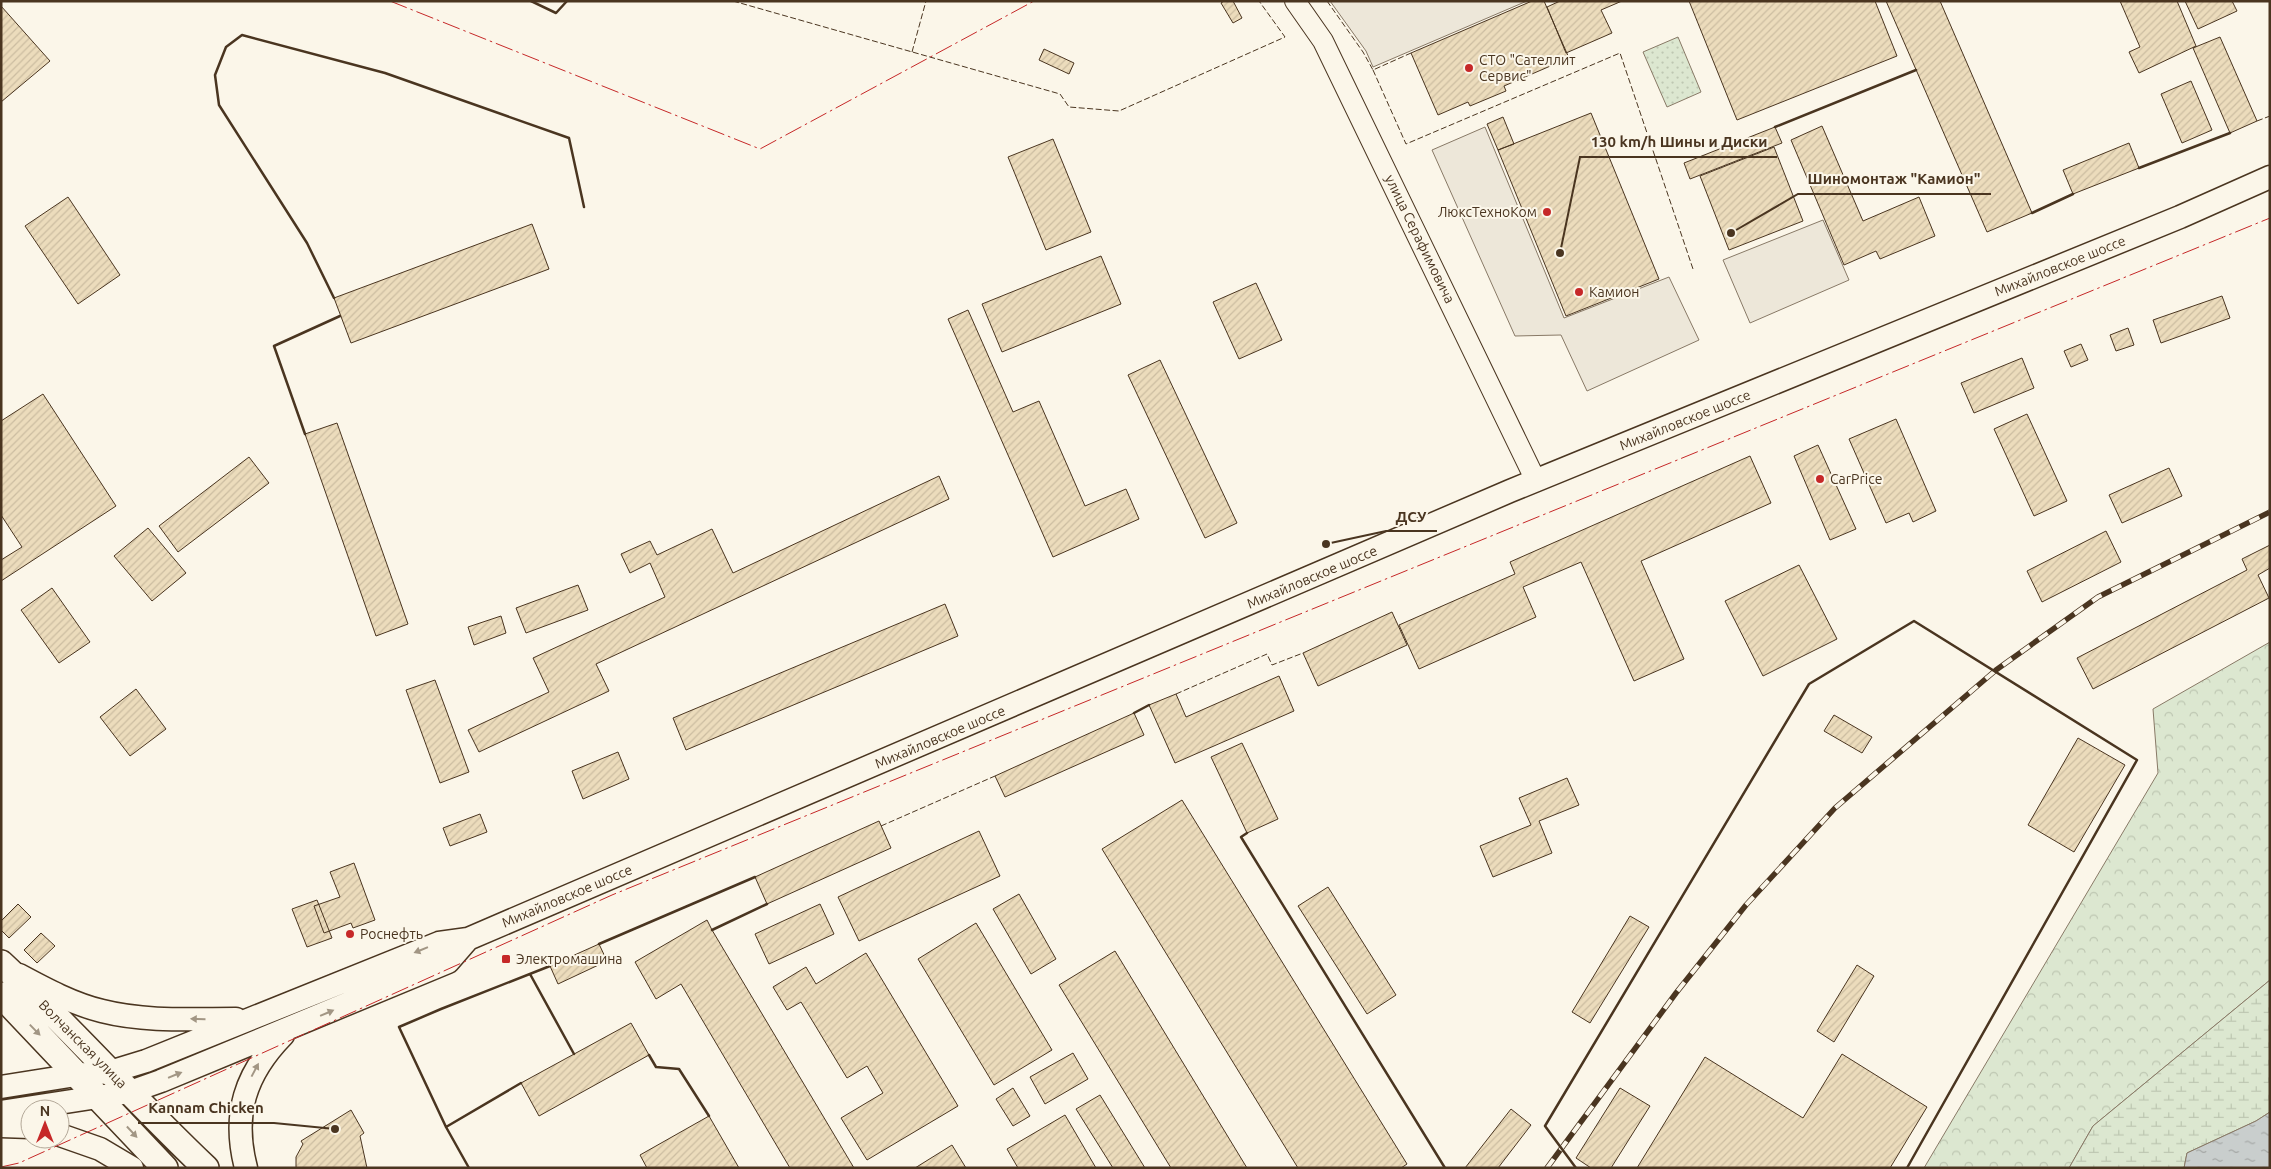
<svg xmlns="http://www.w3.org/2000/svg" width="2271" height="1169" viewBox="0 0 2271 1169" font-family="Ubuntu,sans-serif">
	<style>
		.grass { fill: url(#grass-dots); stroke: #887966 }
		.forest { fill: url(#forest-crowns); stroke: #887966 }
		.wetland { fill: url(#wetland-marsh); stroke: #887966 }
		.parking { fill: #ede7d9; stroke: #887966 }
		.water { fill: url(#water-ripples); stroke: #887966 }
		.building { fill: url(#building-hatch); stroke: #4a3520 }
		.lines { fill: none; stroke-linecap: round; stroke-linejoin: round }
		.tertiary-casing { stroke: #4a3520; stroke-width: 22 }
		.secondary-casing { stroke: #4a3520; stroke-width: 25 }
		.primary-casing { stroke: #4a3520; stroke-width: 28 }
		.tertiary { stroke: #fbf6e9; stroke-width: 20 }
		.secondary { stroke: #fbf6e9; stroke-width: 22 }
		.primary { stroke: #fbf6e9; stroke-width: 25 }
		.rail-casing { stroke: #4a3520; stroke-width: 5.5 }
		.rail { stroke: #fbf6e9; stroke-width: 4; stroke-dasharray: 11; stroke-linecap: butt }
		.fence { stroke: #4a3520; stroke-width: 1; stroke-dasharray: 6 2.5; stroke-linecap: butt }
		.wall { stroke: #4a3520; stroke-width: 2.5 }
		.power { stroke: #c62828; stroke-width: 1; stroke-dasharray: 18 4 2.5 4; stroke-linecap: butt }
		.oneway { fill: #a29684 }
		.poi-dot { fill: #c62828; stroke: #fbf6e9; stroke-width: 2 }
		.labels { text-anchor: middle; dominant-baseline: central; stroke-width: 4; stroke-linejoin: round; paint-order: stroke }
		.poi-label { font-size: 14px; fill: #4a3520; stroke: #fbf6e9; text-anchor: start }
		.street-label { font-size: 14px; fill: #4a3520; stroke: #fbf6e9 }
		.leader { fill: none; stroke: #4a3520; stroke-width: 2 }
		.callout-dot { fill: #4a3520; stroke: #fbf6e9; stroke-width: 2 }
		.callout-label { font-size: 15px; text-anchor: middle; font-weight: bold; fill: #4a3520; stroke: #fbf6e9; stroke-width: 4; stroke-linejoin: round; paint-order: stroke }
	</style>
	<defs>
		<pattern id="grass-dots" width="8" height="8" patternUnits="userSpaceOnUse" patternTransform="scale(1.25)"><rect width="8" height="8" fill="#dce7d0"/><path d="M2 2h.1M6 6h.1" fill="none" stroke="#bec7b2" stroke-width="1.8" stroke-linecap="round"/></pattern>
		<pattern id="forest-crowns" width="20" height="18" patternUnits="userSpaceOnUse" patternTransform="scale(1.25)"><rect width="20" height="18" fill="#dce7d0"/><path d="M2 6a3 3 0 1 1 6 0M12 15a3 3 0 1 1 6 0" fill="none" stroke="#bec7b2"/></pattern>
		<pattern id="wetland-marsh" width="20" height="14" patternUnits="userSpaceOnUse" patternTransform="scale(1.25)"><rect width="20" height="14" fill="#dce7d0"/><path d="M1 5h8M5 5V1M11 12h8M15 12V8" fill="none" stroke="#bec7b2"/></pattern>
		<pattern id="water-ripples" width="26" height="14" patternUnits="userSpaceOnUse" patternTransform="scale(1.25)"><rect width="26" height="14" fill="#c9cecd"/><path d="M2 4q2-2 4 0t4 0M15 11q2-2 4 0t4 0" fill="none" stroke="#a5a8a6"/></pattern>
		<pattern id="building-hatch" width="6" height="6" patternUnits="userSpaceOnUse" patternTransform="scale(1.25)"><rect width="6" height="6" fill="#ecdcbc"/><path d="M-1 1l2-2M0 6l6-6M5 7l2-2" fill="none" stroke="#ccbda1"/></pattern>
	</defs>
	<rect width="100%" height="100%" fill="#fbf6e9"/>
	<path class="grass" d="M1678,37l23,55 -34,15 -24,-55z"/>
	<path class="forest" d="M2270,642v338l-177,146 -24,42h-145l234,-395 -5,-64z"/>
	<path class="wetland" d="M2270,980v132l-14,9 -69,32 -3,15h-115l24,-42z"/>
	<path class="parking" d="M1330,1h197l-154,66 -7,-16z
		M1485,127l79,191 105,-41 30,63 -112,51 -26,-56 -46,1 -83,-186z
		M1823,220l26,60 -99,43 -27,-63z"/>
	<path class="water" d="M2270,1112v56h-86l3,-15 69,-32z"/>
	<path class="building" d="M1224,1h9l9,17 -9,5 -12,-20z
		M1532,1h12l25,57 -65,28 2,5 -36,15 -2,-4 -30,13 -27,-62z
		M1560,1h62l-21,9 11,23 -46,20 -19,-46z
		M1689,1h186l22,55 -160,64z
		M1886,1h54l92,212 -45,19z
		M2120,1h57l19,45 -57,27 -10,-21 11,-5z
		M2185,1h47l5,10 -39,18z
		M1,6l49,55 -49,41z
		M2220,37l37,84 -27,12 -37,-85z
		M1044,49l30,14 -5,11 -30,-14z
		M2191,81l21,49 -30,13 -21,-49z
		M1591,113l68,166 -93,37 -68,-166z
		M1503,117l11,27 -16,6 -11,-26z
		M1822,126l41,95 56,-24 16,39 -55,23 -4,-8 -32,14 -53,-125z
		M1775,127l7,16 -92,36 -6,-16z
		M1053,139l38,93 -45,18 -38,-93z
		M2129,143l10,25 -66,26 -10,-24z
		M1774,147l29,74 -74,29 -29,-74z
		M68,197l52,78 -42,29 -53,-78z
		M532,224l17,45 -198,74 -17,-45z
		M1101,256l20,48 -119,48 -20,-48z
		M1256,283l26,57 -43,19 -26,-57z
		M2222,296l8,22 -69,25 -8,-23z
		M968,310l45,102 26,-11 46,105 41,-17 13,30 -86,38 -105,-238z
		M2128,328l6,17 -18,6 -6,-16z
		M2081,344l7,16 -17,7 -7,-16z
		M2022,358l12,30 -60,25 -13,-30z
		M1160,360l77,163 -32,15 -77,-163z
		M43,394l73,112 -115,75v-21l21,-13 -21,-32v-94z
		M2027,414l40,87 -33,15 -40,-87z
		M1896,419l40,92 -23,11 -4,-9 -23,10 -37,-84z
		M337,423l71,201 -32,12 -71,-202z
		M1818,445l38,84 -26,11 -36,-84z
		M1750,456l21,47 -130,58 43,98 -50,22 -53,-119 -58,25 13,30 -117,52 -20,-44 116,-51 -5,-12z
		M249,457l20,26 -91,69 -19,-26z
		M2169,468l13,28 -60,27 -13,-28z
		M939,476l10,23 -353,165 13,27 -130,61 -11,-22 81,-38 -16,-34 132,-61 -15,-34 -20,10 -9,-19 29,-13 7,14 55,-26 21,44z
		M148,528l38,45 -34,28 -38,-45z
		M2106,531l15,31 -79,40 -15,-31z
		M2270,545v23l-12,7 11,23 -176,91 -16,-31 170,-88 -5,-11z
		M1799,565l38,74 -74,37 -38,-75z
		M578,585l10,25 -62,23 -10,-25z
		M52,588l38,54 -31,21 -38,-53z
		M945,604l13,32 -272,114 -13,-32z
		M1392,612l15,33 -89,41 -15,-33z
		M501,616l5,17 -32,12 -6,-18z
		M1279,676l15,35 -119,52 -26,-58 27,-11 10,23z
		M435,680l34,92 -29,11 -34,-93z
		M136,689l30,40 -36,27 -30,-39z
		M1134,713l10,22 -139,62 -10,-21z
		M1834,715l38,22 -10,16 -38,-22z
		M2078,738l47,27 -51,87 -46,-27z
		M1242,743l36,76 -31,14 -36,-76z
		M618,752l11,27 -46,20 -11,-28z
		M1567,778l12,27 -40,16 13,32 -59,24 -13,-31 51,-21 -12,-27z
		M1182,800l225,364 -6,4h-103l-196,-319z
		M480,814l7,18 -37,14 -7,-18z
		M879,821l12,27 -124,56 -12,-27z
		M979,831l21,45 -141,65 -21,-44z
		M354,863l21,57 -22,8 -2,-5 -27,10 -10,-27 26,-9 -10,-25z
		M1328,887l68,108 -29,19 -69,-108z
		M1019,894l37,65 -25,15 -38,-65z
		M317,900l15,38 -25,9 -15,-38z
		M18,904l13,13 -22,21 -8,-8v-9z
		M820,904l14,30 -65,30 -14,-30z
		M1630,916l19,11 -59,96 -18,-11z
		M707,920l5,10 142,238h-64l-109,-184 -25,15 -21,-37z
		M976,923l76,127 -58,35 -76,-126z
		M41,933l14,13 -18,17 -13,-13z
		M599,944l8,17 -49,23 -8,-18z
		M1115,951l132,217h-76l-112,-183z
		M866,953l92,153 -91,54 -26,-42 42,-25 -16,-27 -20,12 -46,-76 -14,8 -14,-23 33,-20 10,17z
		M1857,965l17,11 -40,66 -17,-11z
		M631,1023l18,32 -110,61 -18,-33z
		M1073,1053l15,26 -43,25 -15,-27z
		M1842,1054l85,53 -37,61h-253l68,-111 98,61z
		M1013,1088l17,28 -17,10 -17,-27z
		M1620,1088l30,18 -39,62h-20l-15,-10z
		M1100,1095l45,73h-32l-37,-59z
		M1511,1109l20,16 -33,43h-33z
		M351,1110l13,23 -4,3 7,32h-71v-11l7,-13 -2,-3z
		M1065,1115l31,53h-78l-11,-19z
		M709,1116l30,52h-92l-7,-13z
		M952,1145l14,23h-51z"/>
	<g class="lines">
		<g class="tertiary-casing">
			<path id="tertiary" d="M1295,1l28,40 213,440"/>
		</g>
		<g class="secondary-casing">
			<path id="secondary" d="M19,975c26,14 54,29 83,36 43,11 90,8 134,8
				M1,1087l75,-12 34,-3 36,-11 293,-118 29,-4 1042,-448 670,-274 90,-40
				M1,1112l129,-20 31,-11 287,-119 20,-23
				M1,1126l29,1
				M60,1135l40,14 32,19
				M246,1168c-14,-54 -1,-94 37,-133"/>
		</g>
		<g class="primary-casing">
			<path id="primary" d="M1,963c71,66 135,139 205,205
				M1,995l164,173"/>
		</g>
		<use href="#tertiary" class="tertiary"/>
		<use href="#secondary" class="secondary"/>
		<use href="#primary" class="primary"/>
		<g class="rail-casing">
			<path id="rail" d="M1547,1168l129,-175 70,-88 89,-97 161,-138 102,-73 172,-85"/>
		</g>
		<use href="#rail" class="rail"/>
		<path class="fence" d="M733,1l327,93 9,13 50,4 166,-74 -26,-36
			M1327,1l36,51 10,18 38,-17
			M912,52l14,-51
			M1373,70l33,74 214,-91 73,216
			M2257,121l13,-5
			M1176,694l91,-40 5,11 31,-12
			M881,826l114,-50"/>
		<path class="wall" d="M531,1l25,12 11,-12
			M1775,127l141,-57
			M2139,168l91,-35
			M2032,213l41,-19
			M334,298l-27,-55 -88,-138 -4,-30 11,-28 16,-12 143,38 184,65 15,69
			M305,434l-31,-88 66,-30
			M1134,713l15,-8
			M1247,833l-6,4 204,331
			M712,930l55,-26
			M599,944l156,-67
			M530,974l44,80
			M649,1055l7,12 23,2 30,47
			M446,1127l75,-44
			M469,1168l-23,-41 -47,-100 42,-18 109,-43
			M1576,1168l-31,-42 264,-442 105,-63 223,139 -230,408"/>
		<path class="power" d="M390,1l370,148 274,-148
			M1,1167l18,-4 593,-268 1658,-677"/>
	</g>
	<defs><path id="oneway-solid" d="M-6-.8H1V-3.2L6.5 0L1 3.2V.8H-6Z" transform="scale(1.25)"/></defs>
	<g class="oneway">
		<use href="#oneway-solid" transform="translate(421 950) rotate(158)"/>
		<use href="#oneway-solid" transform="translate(327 1013) rotate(-23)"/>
		<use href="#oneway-solid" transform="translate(198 1019) rotate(-179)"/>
		<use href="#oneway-solid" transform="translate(35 1030) rotate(46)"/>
		<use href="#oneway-solid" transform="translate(255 1070) rotate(-62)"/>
		<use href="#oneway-solid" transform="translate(175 1075) rotate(-22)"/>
		<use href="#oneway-solid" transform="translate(132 1132) rotate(47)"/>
	</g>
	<g class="poi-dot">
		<circle cx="1469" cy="68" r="5"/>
		<circle cx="1547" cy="212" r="5"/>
		<circle cx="1579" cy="292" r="5"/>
		<circle cx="1820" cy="479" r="5"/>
		<circle cx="350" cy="934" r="5"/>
		<rect x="501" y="954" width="10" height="10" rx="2.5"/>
	</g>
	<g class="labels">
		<g class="poi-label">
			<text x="1479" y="60">СТО "Сателлит<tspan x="1479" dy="16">Сервис"</tspan></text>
			<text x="1537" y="212" text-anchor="end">ЛюксТехноКом</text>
			<text x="1589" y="292">Камион</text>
			<text x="1830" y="479">CarPrice</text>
			<text x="360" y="934">Роснефть</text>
			<text x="516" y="959">Электромашина</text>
		</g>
		<g class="street-label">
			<text transform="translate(1420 239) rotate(64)">улица Серафимовича</text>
			<text transform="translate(2060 266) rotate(-22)">Михайловское шоссе</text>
			<text transform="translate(1685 420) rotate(-22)">Михайловское шоссе</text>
			<text transform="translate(1312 577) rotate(-23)">Михайловское шоссе</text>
			<text transform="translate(940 737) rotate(-23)">Михайловское шоссе</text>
			<text transform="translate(567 896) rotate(-23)">Михайловское шоссе</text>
			<text transform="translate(83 1044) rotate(45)">Волчанская улица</text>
		</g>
	</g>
	<path class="leader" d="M1560 253L1580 157H1777M1731 233L1798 194H1991M1326 544L1386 531H1437M335 1129L274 1123H138"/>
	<g class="callout-dot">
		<circle cx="1560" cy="253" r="5"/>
		<circle cx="1731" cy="233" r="5"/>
		<circle cx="1326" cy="544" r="5"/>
		<circle cx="335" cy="1129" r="5"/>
	</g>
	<g class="callout-label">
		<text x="1679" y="147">130 km/h Шины и Диски</text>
		<text x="1894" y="184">Шиномонтаж "Камион"</text>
		<text x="1411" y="522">ДСУ</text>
		<text x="206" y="1113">Kannam Chicken</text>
	</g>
	<rect width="2271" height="1169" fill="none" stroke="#4a3520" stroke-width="5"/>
	<g transform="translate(45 1124)"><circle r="24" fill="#fbf6e9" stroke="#b4a999"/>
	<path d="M0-4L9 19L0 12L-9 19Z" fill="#c62828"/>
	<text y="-8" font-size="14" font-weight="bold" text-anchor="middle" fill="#4a3520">N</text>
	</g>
</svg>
